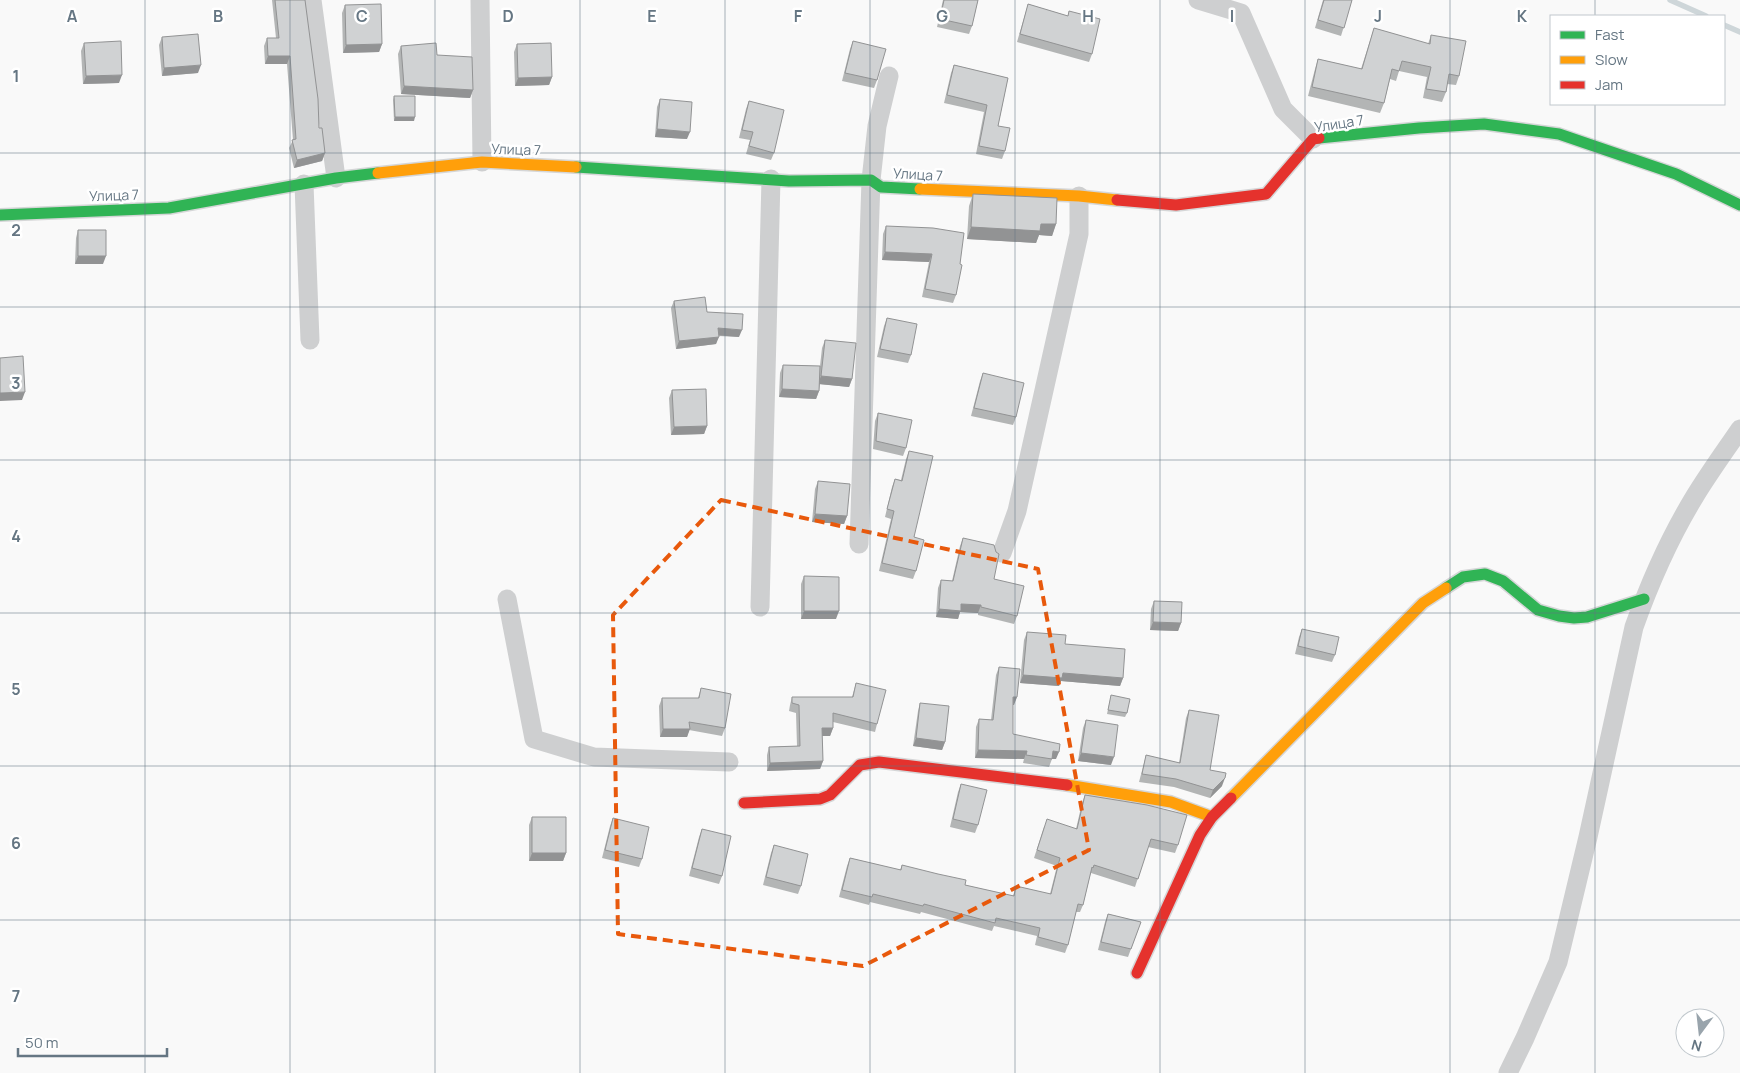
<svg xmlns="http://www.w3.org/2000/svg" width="1740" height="1073" viewBox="0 0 1740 1073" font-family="Manrope,sans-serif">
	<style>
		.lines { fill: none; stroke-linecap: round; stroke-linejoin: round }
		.stream { stroke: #ced6d9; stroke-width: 5.5 }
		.fast-casing { stroke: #d5d6d7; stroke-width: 14 }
		.slow-casing { stroke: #d5d6d7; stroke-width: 14 }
		.jam-casing { stroke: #d5d6d7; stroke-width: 14 }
		.street { stroke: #cecfd0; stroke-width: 19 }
		.fast { stroke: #30b455; stroke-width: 11 }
		.slow { stroke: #ff9f0a; stroke-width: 11 }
		.jam { stroke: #e5322d; stroke-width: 11 }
		.wall { fill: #b3b5b5 }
		.shaded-wall { fill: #929394 }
		.building { fill: #d0d2d3; stroke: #929394 }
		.marked { fill: none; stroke: #e8590c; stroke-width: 4; stroke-dasharray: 10 6; stroke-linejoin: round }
		.grid { fill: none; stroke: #657683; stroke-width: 1; stroke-opacity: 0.55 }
		.labels { text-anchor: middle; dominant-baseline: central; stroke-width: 5; stroke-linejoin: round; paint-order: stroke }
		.street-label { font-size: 14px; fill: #657683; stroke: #fff }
		.grid-label { font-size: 16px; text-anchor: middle; font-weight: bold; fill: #657683; stroke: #fff; stroke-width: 5; stroke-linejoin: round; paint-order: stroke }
	</style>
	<rect width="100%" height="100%" fill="#f9f9f9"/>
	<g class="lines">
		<path class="stream" d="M1670,0l36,16
			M1724,25l16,7"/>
		<g class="fast-casing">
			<path id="fast" d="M1319,138l100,-10 65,-4 75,10 117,40 64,31
				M576,167l213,14 82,-1 10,7 39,2
				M0,215l169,-7 167,-30 42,-5
				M1446,588l17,-11 22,-3 18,7 35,29 21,6 15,2 13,-1 57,-18"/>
		</g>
		<g class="slow-casing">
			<path id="slow" d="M378,173l104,-11 94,5
				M920,189l159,7 38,4
				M1067,785l104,17 41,15
				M1231,798l192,-195 23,-15"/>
		</g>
		<g class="jam-casing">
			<path id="jam" d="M1117,200l59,5 90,-11 47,-55 6,-1
				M744,803l76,-4 10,-4 30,-30 19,-3 188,23
				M1137,973l63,-138 12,-18 19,-19"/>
		</g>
		<path class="street" d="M312,0l24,178
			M480,0l2,162
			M1198,0l43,13 42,96 30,30
			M304,184l6,156
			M859,544l12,-364 6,-54 12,-50
			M1002,553l15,-42 62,-277v-38
			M507,599l27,140 60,18 135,5
			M760,607l11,-428
			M1508,1073l17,-35 33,-76 30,-125 46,-210c16,-45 36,-90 61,-131 14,-23 30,-45 45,-67"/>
		<use href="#fast" class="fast"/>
		<use href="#slow" class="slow"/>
		<use href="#jam" class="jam"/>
	</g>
	<path class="wall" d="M272,0h33l14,128 6,25 -3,8 -28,7 -5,-20 4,-8 -6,-76h-22l-1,-18 3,-8h9z
		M943,0h35l-6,26 -3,8 -32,-7z
		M1323,0h29l-11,36 -26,-8z
		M1028,4l40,12 1,-5 23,43 -3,8 -72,-20z
		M345,5l37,39 -3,8 -36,1 -1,-40z
		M1374,28l54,16 3,-9 28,41 -3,9 -9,-1 -1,8 -4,10 -19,-4 4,-21 -28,-6 -3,10 -6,-2 -6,24 -4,10 -72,-17 7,-27 3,-10 43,10z
		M162,37l36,36 -36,3 -3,-31z
		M853,41l24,39 -3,8 -32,-7 8,-32z
		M84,43l35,40 -36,1 -2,-33z
		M517,44l35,33 -3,8 -34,1 -1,-34z
		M401,46l36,9 36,35 -3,8 -69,-4 -3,-40z
		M954,65l54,13 -10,48 7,25 -3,8 -26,-5 8,-42 -40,-9 7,-30z
		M394,96l20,25h-20l-1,-21z
		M660,99l27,40 -32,-2 2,-30z
		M749,101l25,52 -3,7 -25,-6 4,-14 -11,-2 7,-29z
		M973,194l83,30 -4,12 -13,-1 -3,8 -69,-4 2,-33z
		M886,226l74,38 -4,31 -3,8 -31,-6 7,-35 -47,-2 1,-26z
		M78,230l25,34h-28l1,-26z
		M674,301l33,11 32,25 -21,-1 -2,8 -40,5 -5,-41z
		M887,318l24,37 -3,8 -31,-6 7,-31z
		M825,340l27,39 -3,8 -29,-3 -1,7 -3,8 -37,-2 1,-24 3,-8 37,1 2,-18z
		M983,373l33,44 -3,8 -42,-9 9,-35z
		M672,390l35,36 -3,8 -33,1 -2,-37z
		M878,413l28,35 -3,8 -30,-7 2,-28z
		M909,451l7,120 -3,8 -34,-8 12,-52 -6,-2 7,-30 3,-8 6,1 5,-21z
		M818,481l29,35 -3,8 -32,-2 3,-33z
		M963,538l31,41 23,37 -3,8 -36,-9v-2l-18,-1 -2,7 -22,-2 2,-29 3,-8 11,1 8,-35z
		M804,576l32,43h-35v-35z
		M1154,601l27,22 -3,8 -28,-1 1,-21z
		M1302,629l33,26 -3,7 -37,-8 4,-17z
		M1027,632l38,12 58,34 -3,8 -59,-5 -2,5 -39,-3 4,-43z
		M999,667l18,30 -4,8v29l43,25h-4l-3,8 -26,-4 1,-4 -49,-1 1,-31 3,-8 12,1 5,-45z
		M856,683l21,41 -2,8 -42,-10v6l-3,8h-8l1,25 -3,8 -53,2v-16l2,-8 28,-1 -1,-33 -7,-2 1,-6 2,-8h60z
		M701,688l24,40 -3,8 -33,-6 -2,7h-27l-1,-31 3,-8h36z
		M1111,695l16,18 -2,4 -18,-3z
		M920,703l25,39 -3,8 -29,-4 5,-35z
		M1189,710l21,60 12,16 -12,12 -36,-11 -35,-5 5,-19 2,-8 33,8 7,-45z
		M1086,720l25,45 -33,-4 5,-33z
		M961,784l17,41 -3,8 -25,-6 8,-35z
		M1085,795l93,50 -3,8 -27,-6 -13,40 -44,-14 -1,3 -7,29 -3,7h-4l-8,33 -3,8 -30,-8 2,-9 -43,-10 -2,5 -71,-19 -1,2 -50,-12 -1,3 -30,-8 8,-31 3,-8 50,12 2,-5 63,20 48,11 3,-10 34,8 7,-28 -23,-8 10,-31 32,2 6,-26z
		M532,817l34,36 -3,8h-34v-36z
		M613,818l29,41 -3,8 -37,-9 8,-32z
		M702,829l20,47 -3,8 -30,-8 10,-39z
		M774,845l27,41 -3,8 -35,-9 8,-32z
		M1108,914l33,8 -13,35 -30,-7 7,-28z"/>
	<path class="shaded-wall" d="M382,44l-3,8 -36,1 3,-8z
		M268,56h22l-3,8h-22z
		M201,65l-3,8 -36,3 2,-8z
		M122,75l-3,8 -36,1 3,-8z
		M552,77l-3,8 -34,1 3,-8z
		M404,86l69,4 -3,8 -69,-4z
		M395,117h20l-1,4h-20z
		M657,129l33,3 -3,7 -32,-2z
		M325,153l-3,8 -28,7 3,-8z
		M1041,224h15l-4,12 -13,-1 -3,8 -69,-4 4,-12z
		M885,252l47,2 -3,8 -47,-2z
		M78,256h28l-3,8h-28z
		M718,328l24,2 -3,7 -24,-2z
		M719,337l-3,7 -40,5 3,-8z
		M821,376l31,3 -3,8 -31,-3z
		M782,389l37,2 -3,8 -37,-2z
		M25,392l-3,8 -22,1v-8z
		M707,426l-3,8 -33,1 3,-8z
		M815,514l32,2 -3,8 -32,-2z
		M961,604l20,1 -3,8 -18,-1 -2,7 -22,-2 3,-8z
		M804,611h35l-3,8h-35z
		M1153,622l28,1 -3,8 -28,-1z
		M1063,673l60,5 -3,8 -59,-5 -2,5 -39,-3 3,-8z
		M1013,697h4l-3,8h-3z
		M822,728h11l-3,8h-11z
		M663,729h27l-3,8h-27z
		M916,738l29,4 -3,8 -29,-4z
		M978,750l49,1 -3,8 -49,-1z
		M1053,751l6,1 -3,7h-6z
		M1081,753l33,4 -3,8 -33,-4z
		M823,761l-3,8 -53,2 3,-8z
		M1225,778l-3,8 -12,12 3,-8z
		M532,853h34l-3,8h-34z"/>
	<path class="building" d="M275,0h30l13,99 1,29h3l3,25 -28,7 -5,-20 4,-1 -6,-83h-22l-1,-18h12z
		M944,0h34l-6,26 -32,-7z
		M1324,0h28l-8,28 -26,-8z
		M381,4l1,40 -36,1 -1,-40z
		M1028,4l40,12 1,-5 31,8 -8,35 -72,-20z
		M1374,28l56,16 1,-9 35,6 -7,35 -10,-2 -3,18 -20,-3 5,-22 -29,-6 -3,10 -7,-2 -8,34 -72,-16 6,-28 44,10z
		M198,34l3,31 -37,3 -2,-31z
		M121,41l1,34 -36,1 -2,-33z
		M853,41l33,8 -9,31 -32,-7z
		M436,43l1,12 35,2 1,33 -69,-4 -3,-40z
		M551,43l1,34 -34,1 -1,-34z
		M954,65l54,13 -10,48 12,2 -5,23 -26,-5 8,-41 -40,-10z
		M394,96h21v21h-20z
		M660,99l32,3 -2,30 -33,-3z
		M749,101l35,9 -10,43 -25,-7 4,-14 -11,-2z
		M973,194l84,4 -1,26h-15l-1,7 -69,-4z
		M886,226l47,2 31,5 -4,31 2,1 -6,30 -31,-6 7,-35 -47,-2z
		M78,230h28v26h-28z
		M705,297l2,15 36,2 -1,16 -24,-2 1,9 -40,4 -5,-40z
		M887,318l30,6 -6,31 -31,-6z
		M825,340l31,3 -4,36 -31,-3z
		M23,356l2,36 -25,1v-35z
		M783,365l37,1 -1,25 -37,-2z
		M983,373l41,10 -8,34 -42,-9z
		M706,389l1,37 -33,1 -2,-37z
		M878,413l34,7 -6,28 -30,-7z
		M909,451l24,5 -19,81 10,3 -8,31 -34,-8 12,-52 -7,-2 8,-30 7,2z
		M818,481l32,3 -3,32 -32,-2z
		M963,538l31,7 2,7 3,2 -5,25 30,7 -7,30 -36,-9v-2l-20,-1v7l-22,-2 2,-29 12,1z
		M804,576l35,1v34h-35z
		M1154,601l28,1 -1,21 -28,-1z
		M1302,629l37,8 -4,18 -37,-9z
		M1027,632l39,3 -1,9 60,5 -2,29 -60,-5 -1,5 -39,-3z
		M999,667l21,2 -3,28h-4v37l47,10 -1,8 -6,-1 -1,8 -26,-4 1,-4 -49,-1 1,-31 14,1z
		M856,683l30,7 -9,34 -44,-11v15h-11l1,33 -53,2 -1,-16 31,-1 -1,-41 -7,-2v-6h61z
		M701,688l30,6 -6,34 -36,-6 1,7h-27l-1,-31h37z
		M1111,695l19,4 -3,14 -19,-3z
		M920,703l29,3 -4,36 -29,-4z
		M1189,710l30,5 -9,55 16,3 -1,5 -12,12 -37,-11 -34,-5 4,-19 34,8z
		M1086,720l32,5 -4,32 -33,-4z
		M961,784l26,6 -9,35 -25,-6z
		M1085,795l62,10 40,10 -9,30 -27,-6 -13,40 -44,-14 -1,3 -1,-1 -9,38 -5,-1 -10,41 -30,-8 2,-9 -44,-10 -1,5 -71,-19 -1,2 -50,-12 -1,3 -30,-7 8,-32 51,12 1,-5 36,9 28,6 -1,5 49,11 2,-10 35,8 9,-36 -23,-8 10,-31 30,10z
		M532,817h34v36h-34z
		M613,818l36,9 -7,32 -37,-9z
		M702,829l29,7 -9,40 -30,-8z
		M774,845l34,9 -7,32 -35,-9z
		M1108,914l33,8 -10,27 -30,-7z"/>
	<path class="marked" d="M721,500l317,69 51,281 -226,116 -245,-32 -5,-319z"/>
	<path class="grid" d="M145,0v1073M290,0v1073M435,0v1073M580,0v1073M725,0v1073M870,0v1073M1015,0v1073M1160,0v1073M1305,0v1073M1450,0v1073M1595,0v16M1595,104v969M0,153h1740M0,307h1740M0,460h1740M0,613h1740M0,766h1740M0,920h1740"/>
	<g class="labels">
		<g class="street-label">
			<text transform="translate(1339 123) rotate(-9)">Улица 7</text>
			<text transform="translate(516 149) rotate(2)">Улица 7</text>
			<text transform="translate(918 174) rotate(3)">Улица 7</text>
			<text transform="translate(114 195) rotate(-2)">Улица 7</text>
		</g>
	</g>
	<g class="grid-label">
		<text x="72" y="22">A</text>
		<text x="218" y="22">B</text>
		<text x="362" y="22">C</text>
		<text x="508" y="22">D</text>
		<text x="652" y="22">E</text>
		<text x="798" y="22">F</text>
		<text x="942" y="22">G</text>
		<text x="1088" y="22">H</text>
		<text x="1232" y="22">I</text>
		<text x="1378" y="22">J</text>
		<text x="1522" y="22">K</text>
		<text x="16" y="82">1</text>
		<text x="16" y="236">2</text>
		<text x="16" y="389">3</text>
		<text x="16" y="542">4</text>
		<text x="16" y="695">5</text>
		<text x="16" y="849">6</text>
		<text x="16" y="1002">7</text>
	</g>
	<rect x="1550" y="15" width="175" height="90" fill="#ffffff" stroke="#c1c8cd"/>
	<rect x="1560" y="31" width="25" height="8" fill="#30b455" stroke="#c1c8cd"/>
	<text x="1595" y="40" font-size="15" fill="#657683">Fast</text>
	<rect x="1560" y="56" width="25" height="8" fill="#ff9f0a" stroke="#c1c8cd"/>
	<text x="1595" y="65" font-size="15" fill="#657683">Slow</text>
	<rect x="1560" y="81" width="25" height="8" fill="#e5322d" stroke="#c1c8cd"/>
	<text x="1595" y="90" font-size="15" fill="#657683">Jam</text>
	<g transform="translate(1700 1033) rotate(195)"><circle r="24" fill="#ffffff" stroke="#c1c8cd"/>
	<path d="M0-4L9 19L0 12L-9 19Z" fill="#99a4ac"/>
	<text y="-8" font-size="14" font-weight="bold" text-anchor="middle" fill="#657683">N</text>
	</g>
	<path d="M18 1048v8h149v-8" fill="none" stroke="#657683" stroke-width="2.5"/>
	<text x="25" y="1048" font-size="15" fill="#657683" stroke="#ffffff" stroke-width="4" paint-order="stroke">50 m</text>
</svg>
